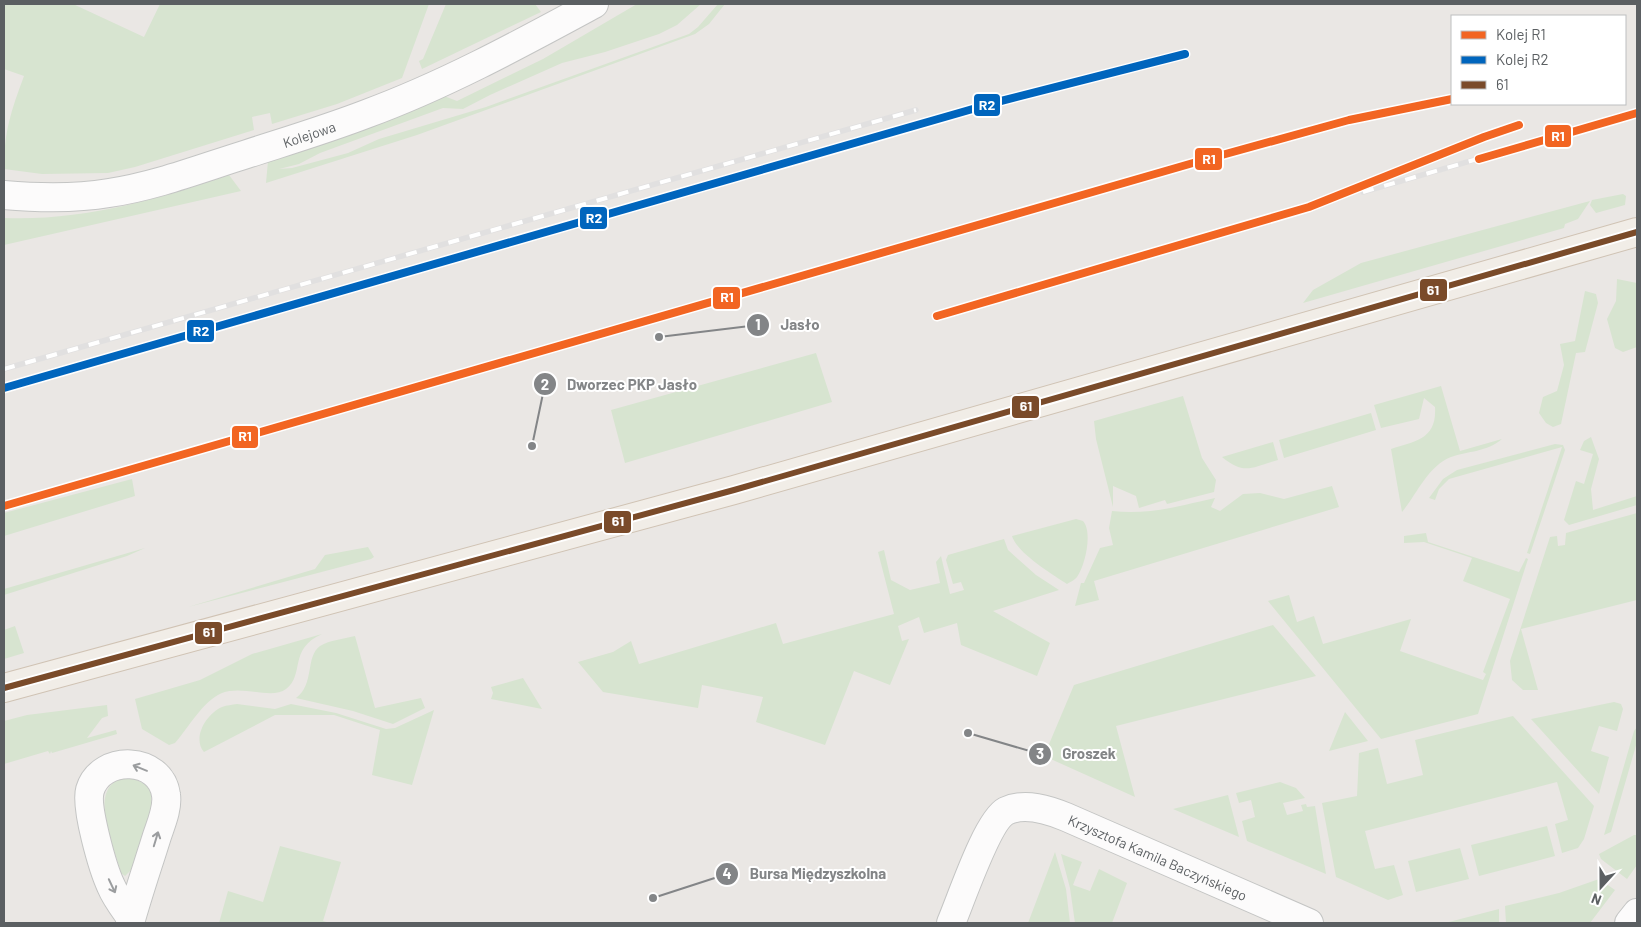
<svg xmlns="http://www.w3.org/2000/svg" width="1641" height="927" viewBox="0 0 1641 927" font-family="Barlow,sans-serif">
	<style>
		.green { fill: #d7e4d0 }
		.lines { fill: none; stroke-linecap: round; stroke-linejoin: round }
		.minor-casing { stroke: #c4c5c4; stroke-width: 30 }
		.major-casing { stroke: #d0c3b4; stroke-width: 30 }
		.minor { stroke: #fcfbfb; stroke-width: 28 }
		.major { stroke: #f1ede7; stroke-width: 28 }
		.rail-casing { stroke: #e1e0e0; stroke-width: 5.5 }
		.rail { stroke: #fff; stroke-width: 4; stroke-dasharray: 11; stroke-linecap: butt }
		.bus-1-casing { stroke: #fff; stroke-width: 10 }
		.bus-1 { stroke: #7a4b2a; stroke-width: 6 }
		.rail-1-casing { stroke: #fff; stroke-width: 11 }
		.rail-2-casing { stroke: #fff; stroke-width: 11 }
		.rail-1 { stroke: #f26522; stroke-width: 8 }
		.rail-2 { stroke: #0065bd; stroke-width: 8 }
		.oneway { stroke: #9b9d9f }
		.labels { text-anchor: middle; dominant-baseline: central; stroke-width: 4; stroke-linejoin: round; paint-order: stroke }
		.street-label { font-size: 14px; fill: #5b5f62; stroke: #fff }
		.leader { fill: none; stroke: #838587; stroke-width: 2 }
		.callout-dot { fill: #838587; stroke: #fff; stroke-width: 2 }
		.mark-label { font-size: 15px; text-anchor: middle; font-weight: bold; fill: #fff }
		.callout-label { font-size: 15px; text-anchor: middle; font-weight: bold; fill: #838587; stroke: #fff; stroke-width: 4; stroke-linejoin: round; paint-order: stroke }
		.line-badge { stroke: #fff; stroke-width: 2 }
		.badge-label { font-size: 14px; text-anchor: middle; font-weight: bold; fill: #fff }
	</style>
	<rect width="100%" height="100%" fill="#eae7e4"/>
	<path class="green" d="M4,4h69l71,33 16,-33h269l-27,74 -65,26 -65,20 -2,-11 -18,4 2,13 -119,37 -27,6 -66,1 -38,-5c0,-37 7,-58 20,-93l-20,-7z
		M446,4h89l6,8 -119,57 -3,-8 4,-2z
		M637,4h64l-24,21 -18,9 -54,18 -43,11 -72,32 -27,14 -20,-1 -123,45 -21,11 -20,5 13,-1 56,-15 31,-14 107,-32 203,-73 9,-7 20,-23h7l-16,20 -14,10 -278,101 -151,48 2,-22 176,-65 13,5 86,-42z
		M229,175l12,16 -237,54v-27c78,3 152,-18 225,-43z
		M1623,194l3,2 -1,9 -29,8 -6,-8 2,-5z
		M1590,201l-12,18 -13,5 -1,4 -261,75 10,-13 48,-27z
		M1617,279l20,4v64l-14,5 -8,-4 -8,-29 9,-18z
		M1585,291l11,3 2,9 -13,49 -9,1 -15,71 -8,3 -7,-4 -7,-10 4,-16 14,-6 7,-26 -4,-21 15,-3z
		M816,353l16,49 -207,61 -14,-53z
		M1441,386l19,65 42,-12c-15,13 -34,12 -51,18 -23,9 -34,37 -49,55l-11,-63c25,-8 46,-10 44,-42l-11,-9 -5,21 -38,9 -7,-23z
		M1183,396l19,62 14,22 -2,12 -47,12 -2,-4 -26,8 -3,-12 -23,-10v21l-17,-68 -2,-18z
		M1371,413l5,17 -92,28 -5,-18z
		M1591,437l8,22 -8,30 2,21 44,-14v9l-68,20 -5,-5 12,-39 8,3 9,-30 -13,-4 4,-9z
		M1273,442l5,18c-26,7 -33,16 -56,-3z
		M1555,444l8,1 2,5 -35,104 -3,-1 35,-106 -113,32 -10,10 -4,11 -6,-2 14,-19 14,-9z
		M132,479l3,17 -131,40v-23z
		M1332,486l7,21 -245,74 5,19 -24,6 6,-23h3l16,-35 13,-3 -4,-17 3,-17c38,4 67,-5 103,-13l-4,9 9,4 23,-17 17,-1 24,6z
		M1637,513v87l-116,29 17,61h-15l-11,-10 -2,-19 40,-124 7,-1 1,10 7,-1 1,-12z
		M1076,519l7,2c10,11 2,45 -6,56 -2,3 -7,5 -10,7 -15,-10 -50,-31 -55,-48z
		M1426,533l2,9 91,30 7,-14 2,1 -50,155 -97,25 -113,-138 21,-6 8,27 17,-6 9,28 88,-25 -11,32 83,29 3,-6 -3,-2 27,-73 -47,-18 9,-23 -48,-16 -20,1v-7z
		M1004,539l4,11 28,25 23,15 -66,21 57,32 -13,33 -76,-31 -4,-22 -33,10 -5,-16 -21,9 4,15 7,-2 -19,46 -36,-14 -29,74 -69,-23 7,-25 -61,-12 -4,23 -95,-16 -25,-30 35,-10 18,-11 8,23 137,-41 7,21 111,-30 -16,-62 6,-2 7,30 19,10 30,-7 -4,-21 5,-6 9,38 14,-4 -3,-8 -8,2 -7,-24 2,-5z
		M368,547l6,10 -3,2 -183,48 127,-38 10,-14z
		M145,548l-18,8 -123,39v-6z
		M1273,625l43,51 -200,50 19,71 -91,-41 30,-71z
		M15,626l9,27 -20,6v-29z
		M322,634c-34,15 -17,41 -36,55 -14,11 -43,-4 -64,4 -20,9 -33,34 -47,50l-6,2 -27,-16 -7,-30 65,-19 52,-26z
		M355,636l20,72 46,-10 4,10 -32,16 -40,-13 -57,-13c19,-14 9,-41 24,-52 10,-6 23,-7 35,-10z
		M523,678l19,31 -51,-10 2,-6 -2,-6z
		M1614,702l7,2 2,5 -6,22 -18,-5 -8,25 18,6 -10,37 -68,-75z
		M237,704l38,5 16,-5 45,9 50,16 9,-1 39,-18 -22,75 -40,-10 8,-45 -46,-15h-59l-71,37c-12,-14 2,-38 18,-45 5,-2 10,-2 15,-3z
		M107,705l1,11 -6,2 -15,20 29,-8 1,4 -65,19 -1,-2 -1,3 -2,-3 -44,13v-43l23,-6z
		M1345,712l23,29 -39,10z
		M1513,716l81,90 -10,33 -6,9 -16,5 -7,-29 13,-4 -11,-38 -192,49 10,38 19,-4 9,30 -15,5 -52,-23 -14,-74 35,-7 2,-43 19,-5 9,36 36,-9 -8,-35z
		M1637,727v15l-26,90 -7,3 30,-104z
		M130,777l19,9c9,23 -10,60 -18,84l-6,6 -4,-3c-7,-28 -38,-92 9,-96z
		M1280,782l16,6 9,10 -22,5 4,12 16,-4 -2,-6 5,-1 1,3 8,-1 11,68 -79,-33 -5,-20 13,-4 -4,-17 -12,3 -3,-10z
		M1228,795l11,42 -66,-28z
		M1547,826l8,30 -76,20 -8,-31z
		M1634,835h3v30l-10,14 -26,-20 -2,-5z
		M280,846l61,16 -18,59 7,2h-111l9,-32 35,11z
		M1460,848l9,31 -53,13 -8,-31z
		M1055,852l11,37 4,34h-42z
		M1061,854l21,8 -9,23 17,6 9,-22 28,14 -15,40h-37l-5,-35z
		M1599,879l16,11 -25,33h-84l-1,-17 54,-13z
		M1499,909v14h-54z"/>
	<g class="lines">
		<g class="minor-casing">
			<g id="minor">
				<path id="s1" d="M4,195c35,3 70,4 105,-2 47,-7 93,-25 138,-39 40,-13 80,-25 119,-40 79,-29 154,-70 228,-110"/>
				<path d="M130,923c8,-29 18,-58 27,-87 4,-12 11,-28 9,-41 -5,-39 -65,-41 -76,-5 -5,17 13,79 21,96 5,12 13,22 20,32"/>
				<path id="s2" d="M951,923c10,-23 36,-102 55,-112 19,-9 43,-1 60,6l243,106"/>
				<path d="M1629,923l8,-10"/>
			</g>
		</g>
		<g class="major-casing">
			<path id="major" d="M4,688l730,-198 903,-258"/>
		</g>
		<use href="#minor" class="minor"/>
		<use href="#major" class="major"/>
		<g class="rail-casing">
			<path id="rail" d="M1363,192l274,-79
				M937,316l372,-109 175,-70 35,-12
				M4,369l912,-259
				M4,388l993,-286 188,-48"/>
		</g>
		<use href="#rail" class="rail"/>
		<g class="bus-1-casing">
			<path id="bus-1" d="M4,688l730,-198 903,-258"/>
		</g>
		<use href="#bus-1" class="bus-1"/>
		<g class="rail-1-casing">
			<path id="rail-1" d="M1479,159l158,-46
				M937,316l372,-109 175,-70 35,-12
				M4,506l1189,-343 156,-43 103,-21"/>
		</g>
		<g class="rail-2-casing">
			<path id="rail-2" d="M4,388l993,-286 188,-48"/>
		</g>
		<use href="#rail-1" class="rail-1"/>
		<use href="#rail-2" class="rail-2"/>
	</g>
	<defs><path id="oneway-shaft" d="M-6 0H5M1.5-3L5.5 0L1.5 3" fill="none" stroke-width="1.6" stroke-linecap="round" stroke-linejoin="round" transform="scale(1.25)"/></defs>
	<g class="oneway">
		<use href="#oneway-shaft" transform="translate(140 768) rotate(-158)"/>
		<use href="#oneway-shaft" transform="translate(156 839) rotate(-73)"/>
		<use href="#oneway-shaft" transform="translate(112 886) rotate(65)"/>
	</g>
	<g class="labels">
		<g class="street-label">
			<text stroke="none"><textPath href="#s1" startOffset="314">Kolejowa</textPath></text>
			<text stroke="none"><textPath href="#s2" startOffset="288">Krzysztofa Kamila Baczyńskiego</textPath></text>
		</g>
	</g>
	<path class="leader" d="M659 337L758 325M532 446L545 384M968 733L1040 754M653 898L727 874"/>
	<g class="callout-dot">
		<circle cx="659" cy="337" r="5"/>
		<circle cx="532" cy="446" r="5"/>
		<circle cx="968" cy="733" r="5"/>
		<circle cx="653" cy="898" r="5"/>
		<circle cx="758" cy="325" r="12"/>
		<circle cx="545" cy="384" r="12"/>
		<circle cx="1040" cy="754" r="12"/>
		<circle cx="727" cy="874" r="12"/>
	</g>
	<g class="mark-label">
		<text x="758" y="330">1</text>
		<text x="545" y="390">2</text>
		<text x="1040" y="759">3</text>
		<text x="727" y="879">4</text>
	</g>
	<g class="callout-label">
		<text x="800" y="330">Jasło</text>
		<text x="632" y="390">Dworzec PKP Jasło</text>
		<text x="1089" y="759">Groszek</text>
		<text x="818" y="879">Bursa Międzyszkolna</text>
	</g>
	<g class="line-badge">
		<rect x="973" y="93" width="28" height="24" rx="5" fill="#0065bd"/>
		<rect x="1544" y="124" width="28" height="24" rx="5" fill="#f26522"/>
		<rect x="1194" y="147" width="29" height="24" rx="5" fill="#f26522"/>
		<rect x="579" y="206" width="29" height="24" rx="5" fill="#0065bd"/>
		<rect x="1419" y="278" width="29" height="24" rx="5" fill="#7a4b2a"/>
		<rect x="712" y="286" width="29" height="24" rx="5" fill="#f26522"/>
		<rect x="186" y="319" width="29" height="24" rx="5" fill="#0065bd"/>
		<rect x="1011" y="395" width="29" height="24" rx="5" fill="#7a4b2a"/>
		<rect x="231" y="425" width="28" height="24" rx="5" fill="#f26522"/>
		<rect x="603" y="510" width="29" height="24" rx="5" fill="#7a4b2a"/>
		<rect x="194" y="621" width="29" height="24" rx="5" fill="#7a4b2a"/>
	</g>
	<g class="badge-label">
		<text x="987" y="110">R2</text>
		<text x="1558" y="141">R1</text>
		<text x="1209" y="164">R1</text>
		<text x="594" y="223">R2</text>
		<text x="1433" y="295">61</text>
		<text x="727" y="302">R1</text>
		<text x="201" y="336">R2</text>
		<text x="1026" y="411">61</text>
		<text x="245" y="441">R1</text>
		<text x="618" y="526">61</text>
		<text x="209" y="637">61</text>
	</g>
	<rect width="1641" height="927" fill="none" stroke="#5b5f62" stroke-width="10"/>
	<rect x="1451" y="15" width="175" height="90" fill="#ffffff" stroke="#bdbfc0"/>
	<rect x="1461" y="31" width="25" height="8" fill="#f26522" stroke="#bdbfc0"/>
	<text x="1496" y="40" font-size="15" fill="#5b5f62">Kolej R1</text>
	<rect x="1461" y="56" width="25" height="8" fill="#0065bd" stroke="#bdbfc0"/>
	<text x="1496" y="65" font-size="15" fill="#5b5f62">Kolej R2</text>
	<rect x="1461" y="81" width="25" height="8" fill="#7a4b2a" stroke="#bdbfc0"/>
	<text x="1496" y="90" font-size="15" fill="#5b5f62">61</text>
	<g transform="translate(1601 887) rotate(201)" stroke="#ffffff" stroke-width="4" paint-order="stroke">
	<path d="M0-4L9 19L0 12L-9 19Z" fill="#5b5f62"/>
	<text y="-8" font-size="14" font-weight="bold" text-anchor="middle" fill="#5b5f62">N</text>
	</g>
</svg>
